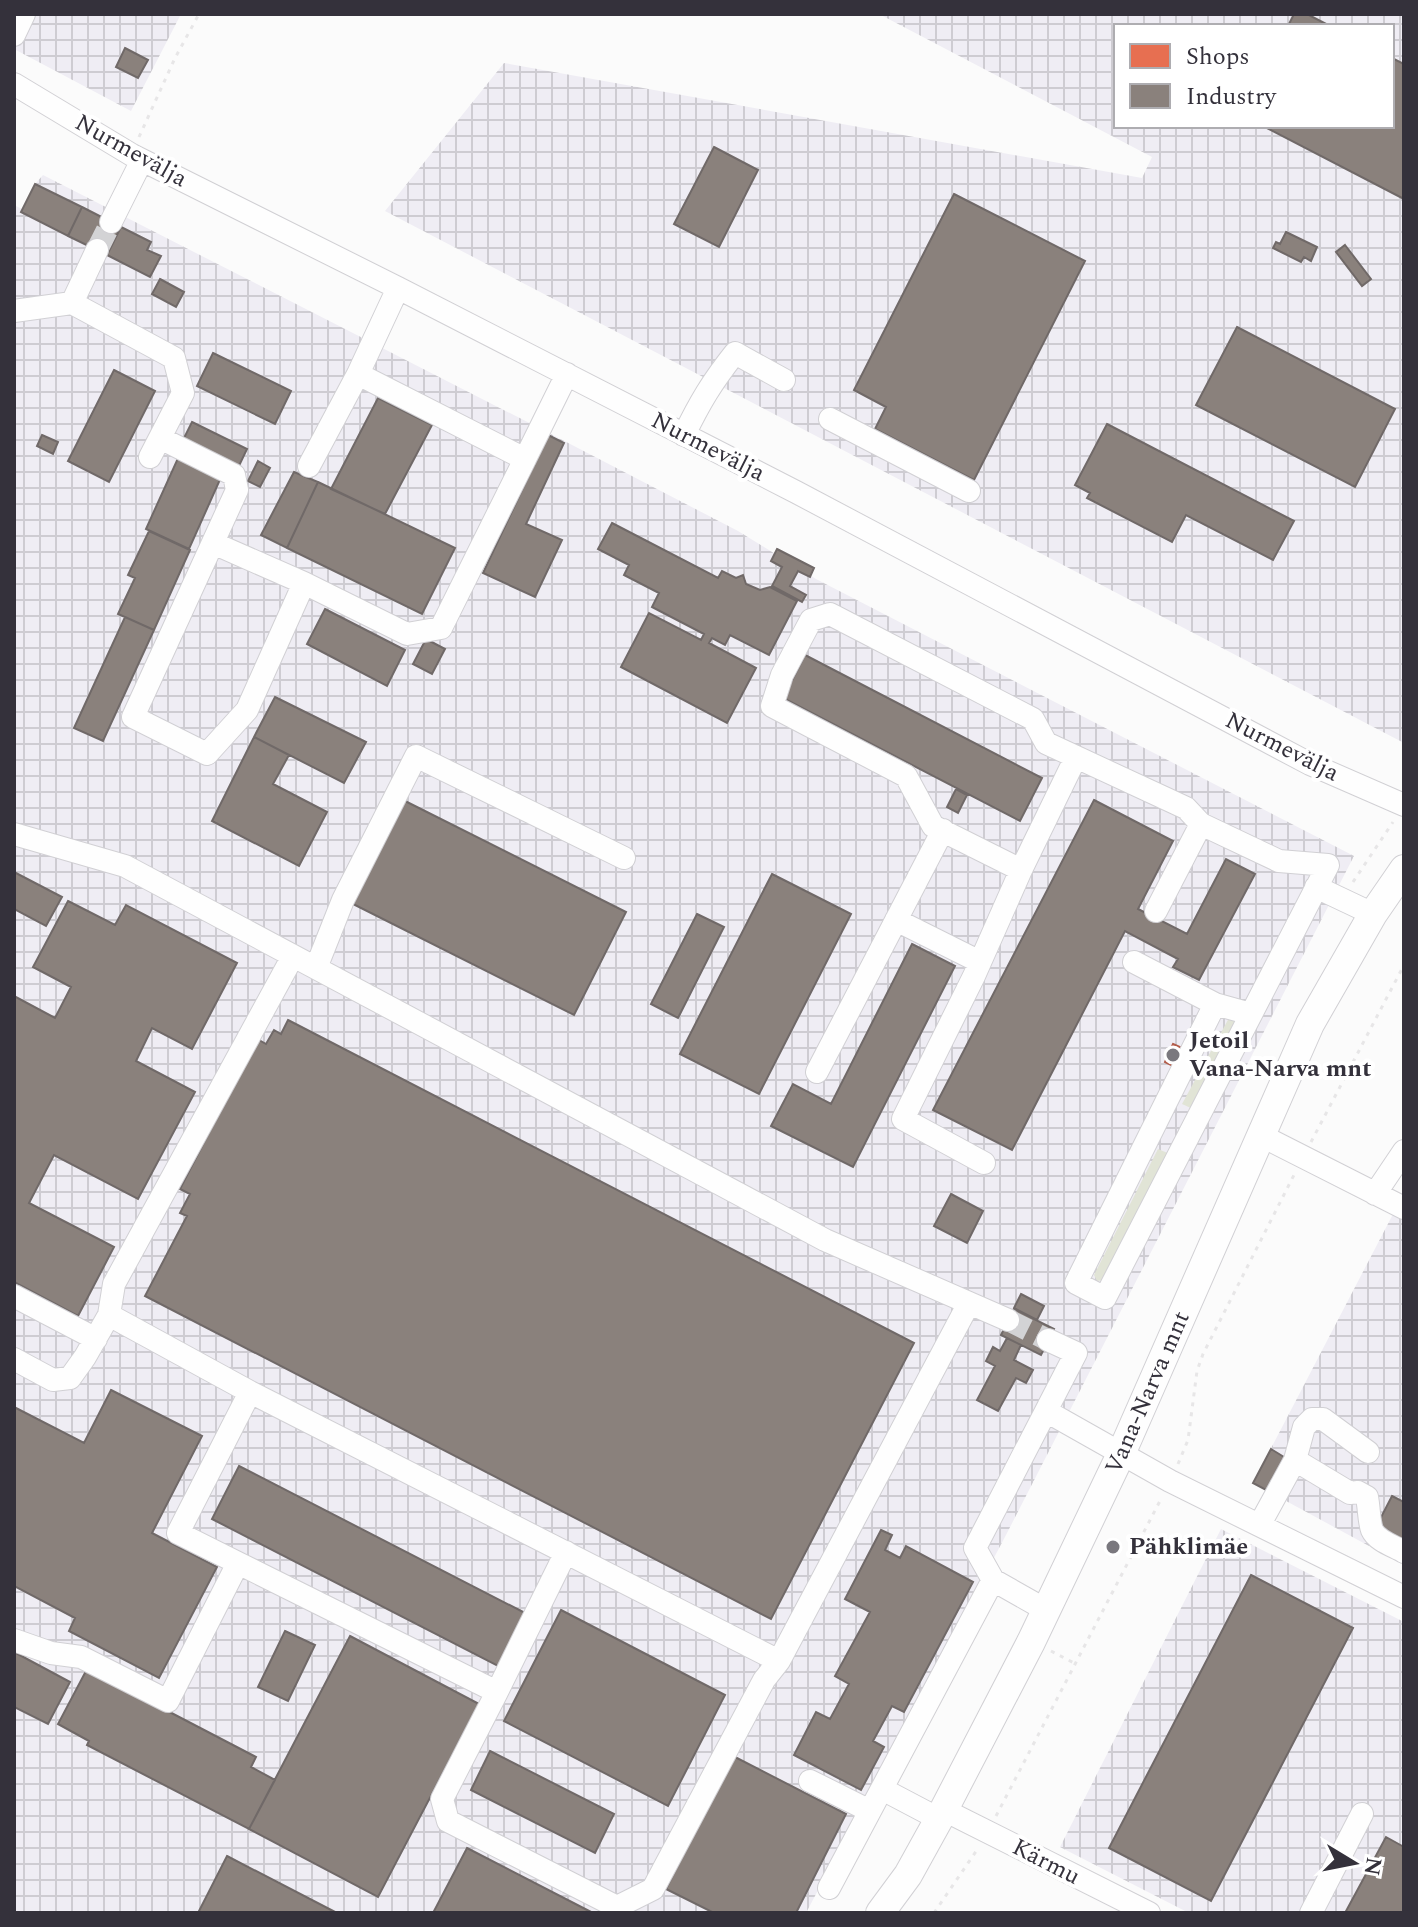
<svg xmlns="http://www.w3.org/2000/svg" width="1418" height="1927" viewBox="0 0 1418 1927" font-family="Spectral,serif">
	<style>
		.industrial { fill: url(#industrial-grid); fill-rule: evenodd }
		.grass { fill: #e1e4d6 }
		.shops { fill: #e76f51; stroke: #b15c4a; stroke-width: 2 }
		.industry { fill: #8a817c; stroke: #706968; stroke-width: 2 }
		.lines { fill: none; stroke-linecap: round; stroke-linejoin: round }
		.minor-tunnel { stroke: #d3d3d5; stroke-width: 22; stroke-dasharray: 22 11; stroke-linecap: butt }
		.minor-casing { stroke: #d1d0d4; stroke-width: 24 }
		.major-casing { stroke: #d1d0d4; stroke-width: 30 }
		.path { stroke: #e7e6e7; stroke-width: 3; stroke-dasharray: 4 6; stroke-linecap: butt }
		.minor { stroke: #fefefe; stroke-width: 22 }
		.major { stroke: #fefefe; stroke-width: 28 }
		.poi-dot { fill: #7a787e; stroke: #fff; stroke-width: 3 }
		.labels { text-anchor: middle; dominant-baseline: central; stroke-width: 8; stroke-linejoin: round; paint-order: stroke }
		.street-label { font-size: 24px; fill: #34313b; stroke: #fff }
		.poi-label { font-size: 24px; font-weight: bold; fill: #34313b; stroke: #fff; text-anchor: start }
	</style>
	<defs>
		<pattern id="industrial-grid" width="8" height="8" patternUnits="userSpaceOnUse" patternTransform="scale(2)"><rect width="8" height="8" fill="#efedf4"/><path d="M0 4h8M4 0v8" fill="none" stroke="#ceccd2"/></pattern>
	</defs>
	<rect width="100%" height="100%" fill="#fbfbfb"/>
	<path class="industrial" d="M14,14h167l-50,97 -117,-62z
		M879,14h525v729l-1019,-532 119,-148 638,115 10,-21zM1116,26h276v100h-276z
		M43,175l504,257 191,99 78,48 538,277 -348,679 -200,378h-792v-1708l8,4 13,-25z
		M1404,1193v372l-151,-82z
		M1221,1529l183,93v291h-215l-129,-66z"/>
	<path class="grass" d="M1229,1018l7,2 -43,89 -11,-5z
		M1158,1149l12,5 -66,126 -7,1 -3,-6z"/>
	<path class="shops" d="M1173,1044l9,4 -9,18 -8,-4z"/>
	<path class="industry" d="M1294,14h13l23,12h-42z
		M125,48l23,12 -10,18 -22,-11z
		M1392,58l12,6v135l-141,-73h129z
		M714,147l44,23 -39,77 -45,-23z
		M35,184l47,23 -14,29 -47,-24z
		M954,194l131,67 -111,219 -99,-51 11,-22 -32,-17z
		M82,207l39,20 -14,28 -39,-19z
		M121,227l30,15 -4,8 14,6 -11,21 -43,-22z
		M1286,232l31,15 -6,14 -7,-4 -3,5 -28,-14 3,-6 4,2z
		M1345,245l26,34 -9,7 -26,-34z
		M160,279l24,13 -8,15 -24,-13z
		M1237,327l158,82 -40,78 -159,-82z
		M213,353l78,38 -16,33 -78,-38z
		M114,370l41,21 -46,91 -41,-21z
		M378,398l54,27 -47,89 -54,-25z
		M192,422l55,27 -9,19 -55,-28z
		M1107,424l187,97 -21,39 -87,-45 -14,27 -85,-44 3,-5 -15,-8z
		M42,435l16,7 -5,12 -16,-8z
		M548,435l16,8 -38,81 36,16 -27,57 -52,-24z
		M179,456l43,19 -33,74 -43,-20z
		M258,461l12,7 -10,19 -12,-6z
		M294,472l24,10 -31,66 -26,-13z
		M318,482l137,66 -33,66 -135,-66z
		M612,523l106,55 4,-7 14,7 7,-3 3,9 14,6 10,-3 27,14 -28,54 -39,-20 -5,10 -13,-7 -3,5 47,25 -29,55 -106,-56 28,-54 52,27 3,-6 -52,-27 7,-14 -35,-18 5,-10 -31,-16z
		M149,531l41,19 -36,80 -36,-16 17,-36 -7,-3z
		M777,549l37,19 -4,9 -12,-6 -8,15 16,9 -4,7 -30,-16 10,-19 -11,-6z
		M325,609l80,41 -18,36 -80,-42z
		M125,617l29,13 -51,111 -29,-13z
		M426,639l19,10 -13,25 -19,-10z
		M805,655l237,123 -22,43 -237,-123z
		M275,697l91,45 -22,41 -90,-46z
		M254,737l35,18 -16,29 54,28 -28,54 -87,-45z
		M956,789l11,6 -9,18 -11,-6z
		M1094,800l79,41 -35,68 49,25 39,-75 29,15 -56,106 -26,-13 5,-8 -53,-28 -113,219 -79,-40z
		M405,801l221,111 -52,103 -221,-111z
		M14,872l48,25 -16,29 -32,-17z
		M772,874l79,40 -92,180 -79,-40z
		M68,901l47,24 11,-20 111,58 -45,86 -40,-21 -16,33 59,31 -57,107 -84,-44 -25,48 85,44 -36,69 -64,-34v-286l41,22 16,-31 -38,-20z
		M697,914l27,13 -46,91 -27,-14z
		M912,944l43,22 -102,201 -82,-41 22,-42 38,20z
		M288,1020l626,323 -143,276 -626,-323 42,-80 -7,-3 10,-19 -10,-5 77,-150 9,5 8,-14 7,4z
		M951,1194l32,17 -16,32 -33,-17z
		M1021,1294l23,12 -7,14 -23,-12z
		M1014,1309l40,20 -13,26 -40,-20z
		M1007,1338l14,7 -7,15 19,10 -7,13 -10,-5 -18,33 -21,-11 18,-34 -9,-5 7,-14 7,4z
		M111,1390l91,46 -50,97 65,34 -58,111 -90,-47 6,-13 -61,-32v-179l70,36z
		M1271,1449l13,8 -18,33 -13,-7z
		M239,1466l288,148 -27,53 -288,-148z
		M1392,1496l12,6v38l-27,-15z
		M881,1530l11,5 -7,15 15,8 6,-12 67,36 -69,130 -12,-6 -19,35 11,6 -23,43 -67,-35 22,-43 14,7 19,-35 -14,-8 35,-64 -25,-13z
		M1251,1575l102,53 -142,273 -102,-53z
		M561,1610l164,85 -57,111 -164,-85z
		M285,1631l30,14 -27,56 -30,-14z
		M350,1636l129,68 -101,193 -129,-68z
		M14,1652l56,30 -22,42 -34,-17z
		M87,1669l169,88 -5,10 24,13 -26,49 -162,-84 2,-4 -31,-17z
		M490,1751l124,63 -19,39 -124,-63z
		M733,1756l113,58 -50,99h-82l-48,-24z
		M1386,1837l18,10v66h-59z
		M467,1848l126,65h-160z
		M227,1856l110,57h-139z"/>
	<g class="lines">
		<path class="minor-tunnel" d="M97,250l14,-28
			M1008,1320l40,20"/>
		<g class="minor-casing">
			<path id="minor" d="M14,35l10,-21
				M14,84l118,71 266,133 398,204 514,272 94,41
				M111,222l31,-62
				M72,303l102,55 9,35 -33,64
				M14,311l58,-8 25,-53
				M358,374l167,85 42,-85
				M830,419l139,72
				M684,435c16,-33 28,-53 51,-82l49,27
				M160,438l74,37 3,15 -104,227 74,37 40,-44 57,-127 103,51 34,-6 84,-169
				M309,466l49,-92 40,-86
				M213,543l91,40
				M1076,757l-55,113 -88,-44 -27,-50 -134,-70 10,-31 29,-55 19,-6 203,105 13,24 140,65 15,16
				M14,834l111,32 700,374 183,80
				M1316,887l57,27
				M1156,911l45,-87 78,37 49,4c-74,144 -149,288 -223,433l-29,-15 139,-279 36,10
				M896,920l84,42
				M1134,962l81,42
				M316,968l27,-68 73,-144 208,102
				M817,1072l126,-242
				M1260,1135l144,73
				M984,1163l-81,-44 71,-143 47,-106
				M1375,1194l29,-43
				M14,1296l82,43
				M109,1315l5,-31 179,-328
				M14,1359l39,21 17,-2 15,-21 24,-42 141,77 529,269 190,-358
				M1046,1411l124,70 234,116
				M1295,1460l9,-33 8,-8h11l45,33
				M1260,1524l35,-64 55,33 8,-1 9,5c2,10 2,25 5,33 5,11 22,16 32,22
				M238,1563l259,129 -55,107 6,22 169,86 36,-18 111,-209 15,-19
				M1046,1610l-53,-30 -18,-32 101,-195 -28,-13
				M14,1640l37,13 30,4 87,44 70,-138 -60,-30 72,-141
				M497,1692l69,-140
				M810,1781l60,30
				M882,1789l57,30
				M944,1810l205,103
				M829,1888l164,-308
				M1311,1913l51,-99"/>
		</g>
		<g class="major-casing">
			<g id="major">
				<path id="s1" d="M880,1913l28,-38 31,-56 92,-177 90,-188 189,-430 63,-110 31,-45"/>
			</g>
		</g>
		<path class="path" d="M139,137l36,-79 24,-44
			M1353,882l40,-60
			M1311,1142l93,-177
			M1178,1464l10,-24 9,-69 6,-17 92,-181
			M1051,1651l25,13
			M996,1816l165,-317
			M934,1913l45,-66"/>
		<use href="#minor" class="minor"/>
		<use href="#major" class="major"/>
	</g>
	<g class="poi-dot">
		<circle cx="1173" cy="1055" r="8"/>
		<circle cx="1113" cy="1547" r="8"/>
	</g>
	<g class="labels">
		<g class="street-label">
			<text transform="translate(131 151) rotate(29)">Nurmevälja</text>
			<text transform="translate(708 447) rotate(27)">Nurmevälja</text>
			<text transform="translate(1282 747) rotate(27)">Nurmevälja</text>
			<text stroke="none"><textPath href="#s1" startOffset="586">Vana-Narva mnt</textPath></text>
			<text transform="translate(1046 1862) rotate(27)">Kärmu</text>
		</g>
		<g class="poi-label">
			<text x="1189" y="1041">Jetoil<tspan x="1189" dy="28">Vana-Narva mnt</tspan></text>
			<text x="1129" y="1547">Pähklimäe</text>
		</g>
	</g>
	<rect width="1418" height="1927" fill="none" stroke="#34313b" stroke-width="32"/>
	<rect x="1114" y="24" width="280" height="104" fill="#ffffff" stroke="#aeadb1" stroke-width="2"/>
	<rect x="1130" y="44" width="40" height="24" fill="#e76f51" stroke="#aeadb1" stroke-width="2"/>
	<text x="1186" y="64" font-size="24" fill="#34313b">Shops</text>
	<rect x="1130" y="84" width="40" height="24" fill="#8a817c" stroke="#aeadb1" stroke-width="2"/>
	<text x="1186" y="104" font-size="24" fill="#34313b">Industry</text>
	<g transform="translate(1354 1863) rotate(100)" stroke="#ffffff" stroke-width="6" paint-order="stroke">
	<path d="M0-6L14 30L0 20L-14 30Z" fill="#34313b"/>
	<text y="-12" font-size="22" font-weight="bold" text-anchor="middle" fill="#34313b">N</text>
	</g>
</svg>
